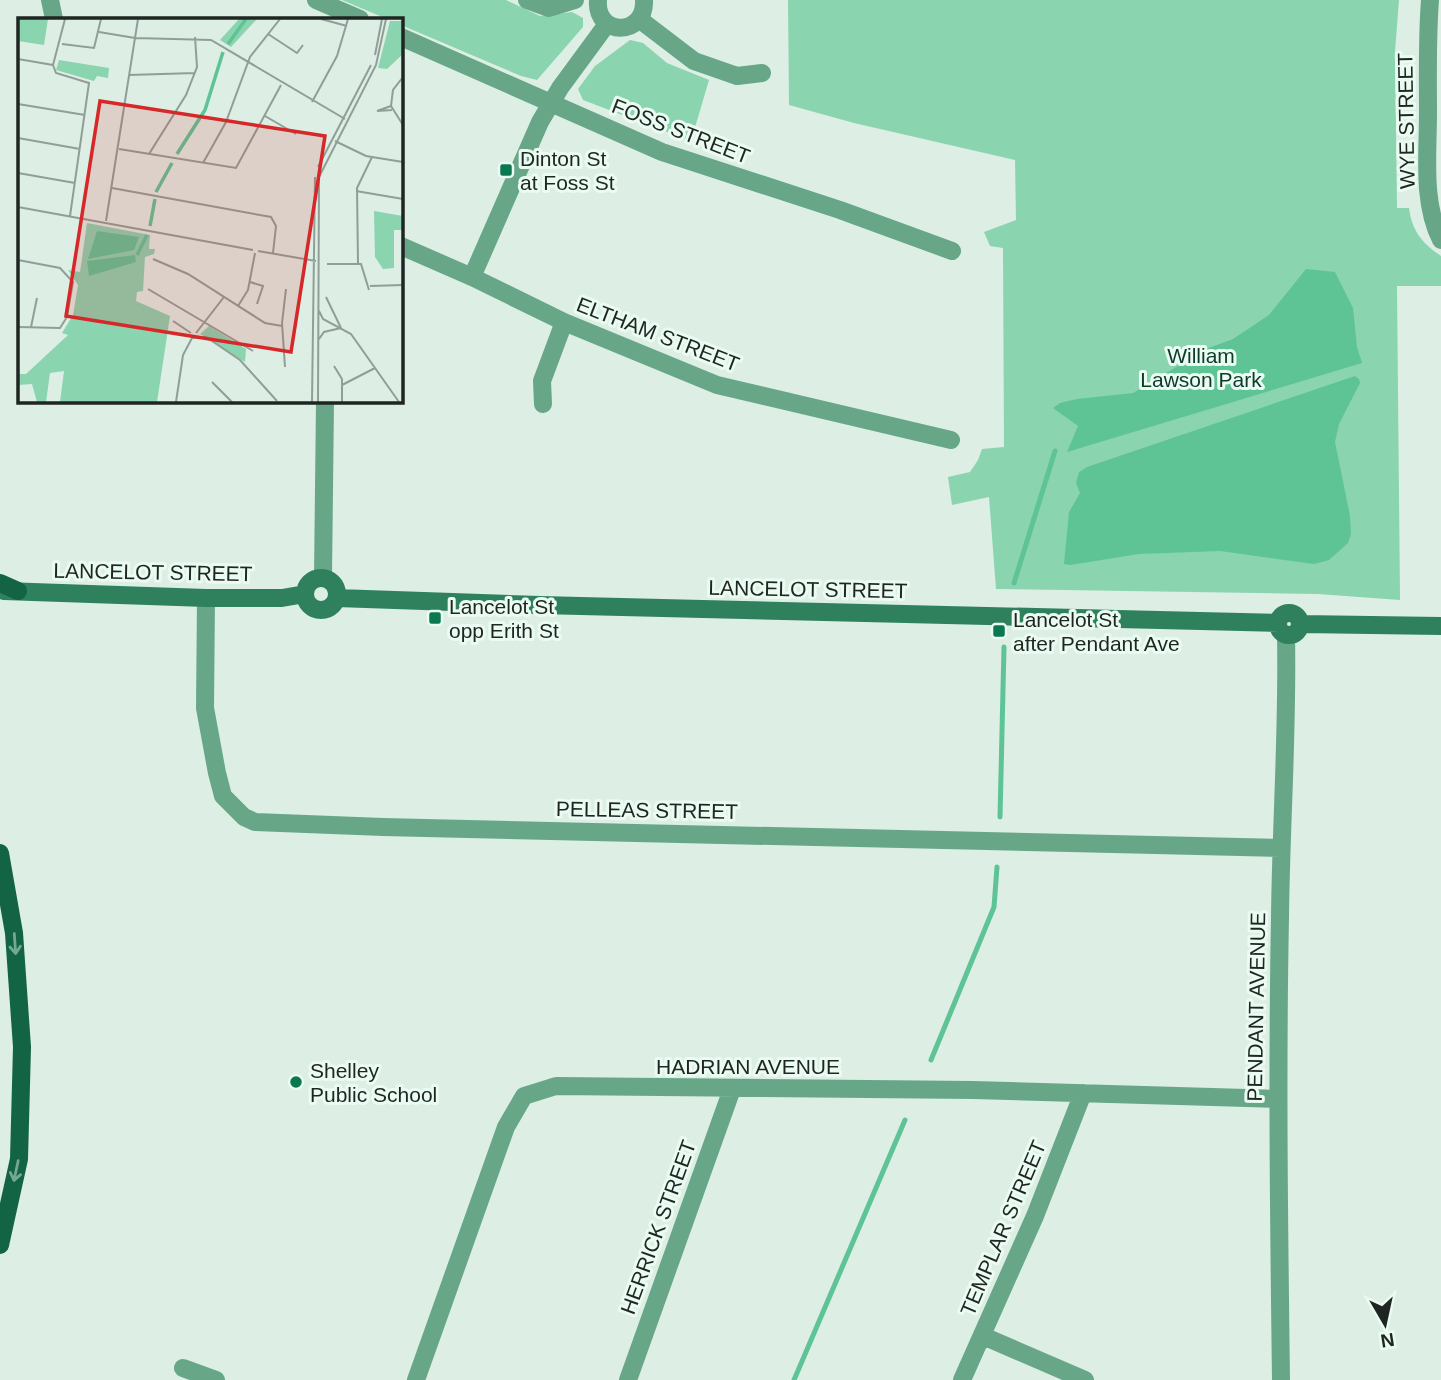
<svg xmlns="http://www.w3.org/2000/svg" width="1441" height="1380" viewBox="0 0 1441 1380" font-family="Helvetica,sans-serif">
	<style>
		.green { fill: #8ad4b0 }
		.water { fill: #5ec496 }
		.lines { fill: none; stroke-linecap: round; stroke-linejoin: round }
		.stream { stroke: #5ec496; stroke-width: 5 }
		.street { stroke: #67a788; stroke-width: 18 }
		.secondary { stroke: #2f815e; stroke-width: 18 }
		.primary { stroke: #126445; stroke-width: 18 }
		.oneway { stroke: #73a893 }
		.poi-dot { fill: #0b7852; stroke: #eafbf2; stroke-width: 2.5 }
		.labels { text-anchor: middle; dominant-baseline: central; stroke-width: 6; stroke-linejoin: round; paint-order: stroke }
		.street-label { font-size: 21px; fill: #1f2522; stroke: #eafbf2 }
		.poi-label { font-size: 21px; fill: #1f2522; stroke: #eafbf2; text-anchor: start }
		.park-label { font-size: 21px; fill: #0e3b29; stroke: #eafbf2 }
		.inset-river { fill: none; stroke: #5ec496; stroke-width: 3.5 }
		.inset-road { fill: none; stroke: #919e97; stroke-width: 2 }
		.view { fill: #d62828; fill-opacity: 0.15; stroke: #d62828; stroke-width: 3.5 }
		.inset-edge { fill: none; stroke: #1f2522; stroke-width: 3.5 }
	</style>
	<rect width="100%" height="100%" fill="#ddeee5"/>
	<path class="green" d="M342,0h164l34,16 32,-4 11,6v9l-46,53 -16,-4 -120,-51v-6h-14z
		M788,0h611l-4,52 2,156h12c3,23 13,35 32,48v30h-44l3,314 -82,-6 -322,-5 -7,-92 -37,8 -4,-28 22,-5 8,-12 4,-11 22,-2 -1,-199 -13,-2 -6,-14 32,-12 -1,-60 -161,-37 -65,-18z
		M630,40l13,3 24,20 42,17 -18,61 -108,-41 -5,-11 17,-23z"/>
	<path class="water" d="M1306,269l29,3 18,36 4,39 5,16 -295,89 11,-26 -25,-18 7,-5 17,-4 56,-6 73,-44 27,-10 36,-24z
		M1355,376l4,3 1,4 -21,41 -4,18 15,74 1,18 -3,9 -19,17 -15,4 -94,-13 -81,3 -69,11 -6,-1 5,-52 11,-19 -4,-10 3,-11 8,-5z"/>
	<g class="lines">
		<path class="stream" d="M1014,583l41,-132
			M1000,817l4,-170
			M931,1060l63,-153 3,-40
			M794,1380l111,-260"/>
		<path class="street" d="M50,0l4,19
			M316,0l44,19
			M527,0l22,8 26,-8
			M598,0c-3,37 48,37 46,0
			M1430,0c-3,38 -2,75 -2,113 0,41 -6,90 13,127
			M639,19l55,42 43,15 25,-3
			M401,37l261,115 178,58 112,41
			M401,246l71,31 92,45 153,63 234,55
			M472,277l68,-155 20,-34 47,-64
			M543,404l-1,-23 22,-59
			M323,577l2,-176
			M206,598l-1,110 12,65 6,23 21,21 11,5 128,5 898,21
			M983,1336l102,44
			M183,1368l33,12
			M416,1380l90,-253 18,-31 32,-10 417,4 304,9
			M628,1380l104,-291
			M962,1380l73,-164 48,-123
			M1281,1380c-2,-154 -4,-309 -1,-463 1,-94 8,-188 6,-282"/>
		<path class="secondary" d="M305 594a16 16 0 1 1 32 0a16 16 0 1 1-32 0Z
			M4,591l202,7h76l23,-4
			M337,598l203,7 738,18
			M1278 624a11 11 0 1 1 22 0a11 11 0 1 1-22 0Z
			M1301,624l140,2"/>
		<path class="primary" d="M0,583l18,8
			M0,853l14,80 8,114 -3,112 -19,86"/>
	</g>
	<defs><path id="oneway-shaft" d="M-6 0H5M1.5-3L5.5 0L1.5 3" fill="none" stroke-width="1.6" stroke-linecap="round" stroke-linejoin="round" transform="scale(1.75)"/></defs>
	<g class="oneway">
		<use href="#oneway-shaft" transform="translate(15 944) rotate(86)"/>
		<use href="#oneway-shaft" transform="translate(16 1171) rotate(102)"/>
	</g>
	<g class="poi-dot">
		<rect x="499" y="163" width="14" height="14" rx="3.5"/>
		<rect x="428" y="611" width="14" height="14" rx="3.5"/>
		<rect x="992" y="624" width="14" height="14" rx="3.5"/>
		<circle cx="296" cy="1082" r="7"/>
	</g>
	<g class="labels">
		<g class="street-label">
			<text transform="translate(1406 121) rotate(-91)">WYE STREET</text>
			<text transform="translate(681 131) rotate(21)">FOSS STREET</text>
			<text transform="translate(658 334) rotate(21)">ELTHAM STREET</text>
			<text transform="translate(153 572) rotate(1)">LANCELOT STREET</text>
			<text transform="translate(808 589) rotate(1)">LANCELOT STREET</text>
			<text transform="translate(647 810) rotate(1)">PELLEAS STREET</text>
			<text transform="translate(1256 1007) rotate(-89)">PENDANT AVENUE</text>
			<text x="748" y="1066">HADRIAN AVENUE</text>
			<text transform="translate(658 1227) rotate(-70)">HERRICK STREET</text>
			<text transform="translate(1003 1228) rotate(-67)">TEMPLAR STREET</text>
		</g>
		<g class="poi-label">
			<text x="520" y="158">Dinton St<tspan x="520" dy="24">at Foss St</tspan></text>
			<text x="449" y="606">Lancelot St<tspan x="449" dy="24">opp Erith St</tspan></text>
			<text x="1013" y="619">Lancelot St<tspan x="1013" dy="24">after Pendant Ave</tspan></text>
			<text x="310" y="1070">Shelley<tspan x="310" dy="24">Public School</tspan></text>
		</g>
		<g class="park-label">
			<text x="1201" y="355">William<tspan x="1201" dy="24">Lawson Park</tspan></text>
		</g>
	</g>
	<g transform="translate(18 18)">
		<rect width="385" height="385" fill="#ddeee5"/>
		<path d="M1,1h29l-4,26 -26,-4zM221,1h18l-26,28 -11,-7zM372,3h13v33l-16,15 -9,-1zM41,42l50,8 -1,10 -11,-2 -3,5 -38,-11zM356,193l29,5v14h-9v38l-11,1 -8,-12zM69,205l63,12 -1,14h6l-1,5 -9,3 -2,34 -6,1 -1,9 34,15 -13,86h-97l4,-31 -14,2 -4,29h-9l-5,-18 -14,1v-11h8l42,-39 -6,-2 11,-18 5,-30 -10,-15 12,2zM191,308l37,23 -1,13 -45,-28z" fill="#8ad4b0"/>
		<path d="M79,213l42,6 -5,13 -46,9zM117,237l1,7 -47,14 -2,-15z" fill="#5ec496"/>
		<path class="inset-river" d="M210,26l18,-25M159,136l28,-44 18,-58M138,174l16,-29M132,208l5,-27M119,237l10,-20"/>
		<path class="inset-road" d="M303,1l26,7M81,14l36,6 76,2 134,79M250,16l29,19 6,-8M44,26l32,4 7,-29M357,37l7,-36M0,41l35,6M35,47l3,8 33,10 -19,133M35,47l12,-46M111,57l66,-2M385,59l-10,13 -2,16 12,19M294,84l25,-46 11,-37M0,86l67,11M373,88l-14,5 15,-1M247,98l31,18M0,120l62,11M317,123l31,15 37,6M101,131l117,19 45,-83M131,136l37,-59 11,-28 -2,-30M185,145l23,-41 24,-65 30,-38M300,149l53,-102M0,155l57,10M94,170l159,29 5,9 -3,27M338,173l47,8M0,189l235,43M88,203l32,-202M240,233l58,10M135,241l35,15 77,49 17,3M0,242l42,8 13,14 -6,35 -7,11 -42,-1M340,245l-1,-75 15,-31M309,246h34l8,26M232,264l13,4 -6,18M352,268l33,-1M130,271l105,62M308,279l15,31M220,288l10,-16 7,-37M301,293l4,8 28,15 48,68M155,303l18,12M13,309l6,-29M178,315l28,-36M174,320l14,-1 34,23 37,41M301,321l5,-7 17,-4M316,348l8,13v23M267,349l-3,-44 4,-34M194,364l20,20M324,367l33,-17M158,384l7,-47 9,-17M294,384l3,-225M300,384l1,-225 57,-112 10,-46"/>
		<path class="view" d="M82,83l225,35 -34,216 -225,-36z"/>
		<rect width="385" height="385" class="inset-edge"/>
	</g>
	<g transform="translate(1385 1324) rotate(171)" stroke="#eafbf2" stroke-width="5" paint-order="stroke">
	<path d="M0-5L12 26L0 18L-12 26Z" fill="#1f2522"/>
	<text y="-10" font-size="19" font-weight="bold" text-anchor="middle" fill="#1f2522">N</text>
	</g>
</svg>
